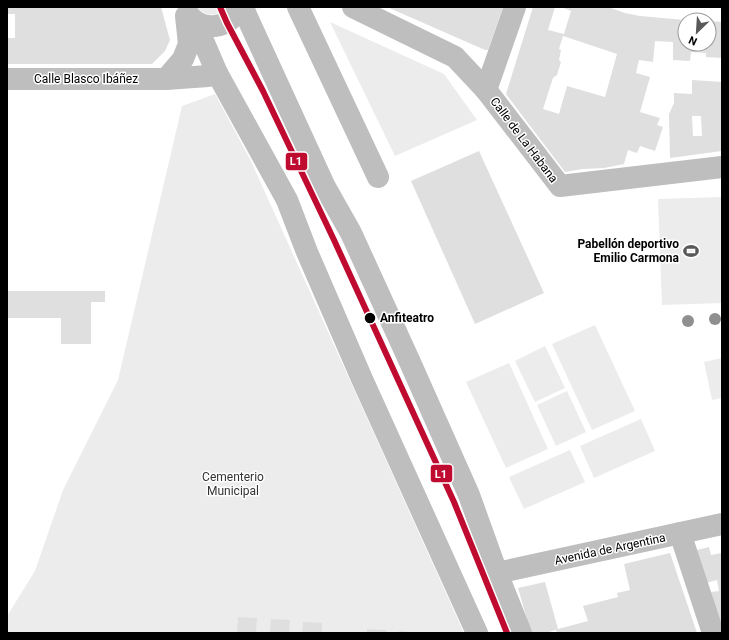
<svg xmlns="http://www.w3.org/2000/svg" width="729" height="640" font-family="Roboto,sans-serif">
  <rect width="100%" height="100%" fill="#fff"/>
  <g fill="#ececec">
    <path d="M197 7H227C218 16 206 18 197 7Z"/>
    <path d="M330 22 444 74 477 120 395 156Z"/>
    <path d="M215 94 250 159 464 633H7V616L35 571 63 490 118 380 182 106Z"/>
    <path d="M722 197V303L662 305 658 199Z"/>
    <path d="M595 325 635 411 592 430 552 344Z"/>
    <path d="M545 346 565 388 535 402 515 361Z"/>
    <path d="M722 358V398L712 400 704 362Z"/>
    <path d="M509 363 548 449 506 468 466 382Z"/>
    <path d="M567 391 586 432 556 446 537 405Z"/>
    <path d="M641 419 655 451 594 478 580 446Z"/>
    <path d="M570 450 585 482 524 509 509 477Z"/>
  </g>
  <g fill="#dfdfdf" fill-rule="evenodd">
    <path d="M7 7H161L170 40 165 51 152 64H7V38H15V14H7Z"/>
    <path d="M387 7 424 8 503 7 488 50H485Z"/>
    <path d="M533 7H555L548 30 564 34 571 11 561 7H608L625 13 640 16 685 20V44H709V27H710L711 21 722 22V58L706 57V53L691 52 690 61 673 60V42L655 41 653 62 639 60 636 73 650 77 640 112 660 118 657 125 663 127 655 151 640 146 637 153 628 150 624 164 604 168 583 169 565 172 506 94ZM563 36 617 54 605 97 567 86 559 114 543 109 553 78 557 75 561 62 559 60 561 50 559 49Z"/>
    <path d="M692 80 722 82V151L670 158 669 114 674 103V93L692 94ZM692 116H701L702 136H693Z"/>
    <path d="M479 151 544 293 475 324 411 181Z"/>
    <path d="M7 291H105V302H91V344H61V318H7Z"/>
    <path d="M709 547 711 555 722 553V621L716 622 711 592 719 591 717 580 706 583 697 550Z"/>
    <path d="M670 553 697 633H557L556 630 545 633H531L518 588 545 582 558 629 588 621 583 606 618 597 617 593 630 590 624 564Z"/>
    <path d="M238 617 257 618 256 633H237Z"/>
    <path d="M271 619 290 620 289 633H270Z"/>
    <path d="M303 622 322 623V633H302Z"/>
    <path d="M367 629 386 630V633H367Z"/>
    <path d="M399 631 410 632V633H399Z"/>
  </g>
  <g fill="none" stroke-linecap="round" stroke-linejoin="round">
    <g stroke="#bebebe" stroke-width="22">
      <path d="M243 7 247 17 325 187 351 233 409 360 469 495 497 573 521 633"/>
      <path d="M298 7 378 177"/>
      <path d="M353 7 455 57 486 90 560 186 722 167"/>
      <path d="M188 14C202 33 231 29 239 7"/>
      <path d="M195 22 217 73 287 200 307 252 362 379 477 633"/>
      <path d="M7 79H166L208 76 217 73"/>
      <path d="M166 79 183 59 189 44 186 16"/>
      <path d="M486 90 515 7"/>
      <path d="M680 533 713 633"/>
      <path d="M497 573 722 524"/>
    </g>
    <defs>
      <path id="rail-1" d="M220 7 227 23 263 91 334 240 454 502 507 633"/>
    </defs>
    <use href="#rail-1" stroke="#fff" stroke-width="9"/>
    <use href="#rail-1" stroke="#c00b31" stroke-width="6"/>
  </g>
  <g fill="#8f8f8f">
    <circle cx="715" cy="319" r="6"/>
    <circle cx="688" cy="321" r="6"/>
  </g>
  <defs>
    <symbol id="stadium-bare" viewBox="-9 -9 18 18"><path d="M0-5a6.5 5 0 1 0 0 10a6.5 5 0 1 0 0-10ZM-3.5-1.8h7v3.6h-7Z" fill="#595959" stroke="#fff" stroke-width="2.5" paint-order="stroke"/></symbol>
  </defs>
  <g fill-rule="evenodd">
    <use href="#stadium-bare" x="680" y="240" width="22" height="22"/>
  </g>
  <circle fill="#000" stroke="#fff" stroke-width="1.5" cx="370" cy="318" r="6"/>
  <g text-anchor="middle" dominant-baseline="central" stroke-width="3" stroke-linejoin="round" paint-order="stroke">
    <g font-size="12" fill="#000" stroke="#fff">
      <text x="86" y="79">Calle Blasco Ibáñez</text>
      <text transform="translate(524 140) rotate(53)">Calle de La Habana</text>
      <text transform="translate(610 549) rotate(-12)">Avenida de Argentina</text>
    </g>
    <g font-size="12" font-weight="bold" fill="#000" stroke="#fff" text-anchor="end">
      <text x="679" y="244">Pabellón deportivo<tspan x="679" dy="14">Emilio Carmona</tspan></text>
    </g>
    <g font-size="12" font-weight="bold" fill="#000" stroke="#fff" text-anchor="start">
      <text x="380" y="318">Anfiteatro</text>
    </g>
    <g font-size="12" fill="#333" stroke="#fff">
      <text x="233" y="477">Cementerio<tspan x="233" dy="14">Municipal</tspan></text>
    </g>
  </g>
  <g stroke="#fff" stroke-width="1.5">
    <rect x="285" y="152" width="23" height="19" rx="4" fill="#c00b31"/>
    <rect x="430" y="464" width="23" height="19" rx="4" fill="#c00b31"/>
  </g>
  <g font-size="11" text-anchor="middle" font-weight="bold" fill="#fff">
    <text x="296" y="165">L1</text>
    <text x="441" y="478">L1</text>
  </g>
  <rect width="729" height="640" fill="none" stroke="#000000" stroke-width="16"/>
  <g transform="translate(697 32) rotate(205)"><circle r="19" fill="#ffffff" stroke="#999999"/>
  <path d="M0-3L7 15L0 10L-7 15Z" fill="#595959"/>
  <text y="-6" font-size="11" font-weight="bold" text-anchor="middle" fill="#000000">N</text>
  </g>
</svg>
